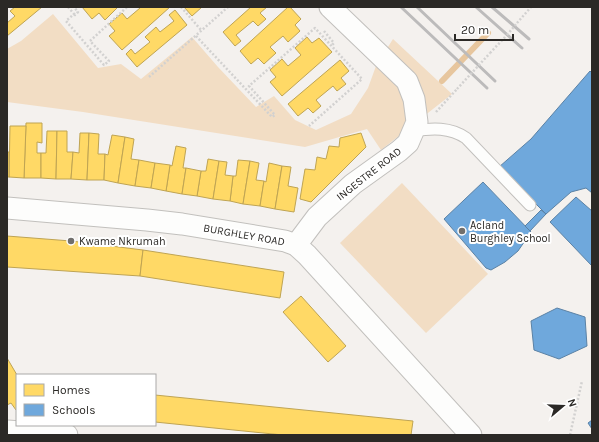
<svg xmlns="http://www.w3.org/2000/svg" width="599" height="442" font-family="Karla,sans-serif">
  <rect width="100%" height="100%" fill="#f4f1ee"/>
  <g fill="#f2ddc4">
    <path d="M53 14 98 68 121 64 141 79 192 37 218 67 256 107 274 96 295 120 316 130 351 114 368 88 376 66 393 39 452 94 381 150 367 129 305 147 83 112 7 102V49L21 41Z"/>
    <path d="M402 183 488 274 426 333 340 243Z"/>
  </g>
  <g fill="#ffd966" stroke="#bfa453">
    <path d="M15 7H42L7 36V23L15 16 10 11Z"/>
    <path d="M82 7H116L117 8 105 20 99 13 92 19Z"/>
    <path d="M139 7H170L122 50 109 36 115 31 109 24 122 13 127 19 140 8Z"/>
    <path d="M184 7H202L192 16Z"/>
    <path d="M251 7H267L260 13 266 19 258 26 253 21 236 35 241 41 235 46 223 32Z"/>
    <path d="M288 7H290L301 19 295 25 300 31 288 42 283 36 270 47 276 53 264 64 258 58 251 64 240 51Z"/>
    <path d="M175 10 187 25 137 67 126 54 131 49 135 54 150 42 145 37 156 27 160 32 174 21 169 15Z"/>
    <path d="M307 37 312 43 319 38 332 52 282 96 270 82 276 77 270 70 282 59 288 66 301 55 295 48Z"/>
    <path d="M340 60 349 71 341 78 346 84 337 91 333 86 316 100 321 106 313 113 308 108 298 116 288 104Z"/>
    <path d="M26 123H42V143L37 142V153H41V178H24Z"/>
    <path d="M10 126H26L24 178 9 177Z"/>
    <path d="M47 131H57L56 179 41 178V153H46Z"/>
    <path d="M57 131H67V152H73L71 179H56Z"/>
    <path d="M80 133H89L87 180 71 179 73 152 79 153Z"/>
    <path d="M89 133 99 134 98 154H105L104 180H87Z"/>
    <path d="M361 133 366 147 311 202 300 199 305 169 315 170 317 157 326 159 329 146 339 147 340 138Z"/>
    <path d="M112 135 125 137 118 183 104 180 105 154 108 155Z"/>
    <path d="M125 137 134 139 131 159 139 160 135 186 118 183Z"/>
    <path d="M176 146 186 148 183 168H186L182 194 166 191 170 165 172 166Z"/>
    <rect x="7" y="152" width="2" height="25"/>
    <path d="M208 159 219 161 213 199 197 196 201 171H206Z"/>
    <path d="M139 160 155 163 151 188 135 186Z"/>
    <path d="M238 160 250 161 243 204 230 201 233 176H236Z"/>
    <path d="M219 161 227 162 225 175 233 176 230 201 213 199Z"/>
    <path d="M250 161 259 163 256 180 264 181 260 206 243 204Z"/>
    <path d="M155 163 170 165 166 191 151 188Z"/>
    <path d="M269 163 282 166 275 209 260 206 264 181 266 182Z"/>
    <path d="M282 166 291 167 288 186 298 188 294 212 275 209Z"/>
    <path d="M186 168 201 171 197 196 182 194Z"/>
    <path d="M7 236 71 241 143 250 140 276 7 267Z"/>
    <path d="M143 250 284 272 280 298 140 276Z"/>
    <path d="M301 296 346 346 328 362 283 312Z"/>
    <path d="M7 358 17 375V410H16L11 403 7 405Z"/>
    <path d="M155 395 413 421 411 435H283L155 422Z"/>
  </g>
  <g fill="#6fa8dc" stroke="#5b82a5">
    <path d="M590 71 592 73V193L586 188 571 192 546 214 499 167 531 139Z"/>
    <path d="M483 182 531 232 518 251 505 262 491 270 486 268 444 219Z"/>
    <path d="M576 197 592 211V266L550 222Z"/>
    <path d="M541 210 546 214 530 231 525 226Z"/>
    <path d="M557 308 585 317 587 346 559 359 534 350 531 321Z"/>
    <path d="M592 420V429L588 423Z"/>
  </g>
  <g fill="none" stroke-linecap="round" stroke-linejoin="round">
    <path stroke="#e7c69e" stroke-width="6" d="M442 81 488 33"/>
    <defs>
      <path id="service" d="M414 131C432 128 450 127 466 138L530 205"/>
      <g id="minor">
        <path d="M7 208 147 220 182 224 285 241 296 245 307 255 471 435"/>
        <path d="M296 245 317 217 353 184 399 151 408 143 417 122 414 99 407 81 330 7"/>
        <path d="M7 431 67 435"/>
      </g>
    </defs>
    <use href="#service" stroke="#c2c0bd" stroke-width="13"/>
    <use href="#minor" stroke="#c2c0bd" stroke-width="23"/>
    <g stroke="#d2d1d0" stroke-width="2.5" stroke-dasharray="2 2" stroke-linecap="butt">
      <path d="M68 7 74 14 66 21 104 65 109 61 90 41 127 7"/>
      <path d="M181 7 202 31"/>
      <path d="M74 14 75 15 78 12 74 7"/>
      <path d="M517 23 531 7"/>
      <path d="M324 31 334 43 331 46"/>
      <path d="M196 36 272 117 275 115 249 86 315 28 362 79 309 126"/>
      <path d="M490 53 507 35"/>
      <path d="M149 77 228 7"/>
      <path d="M436 112 457 89"/>
      <path d="M570 435 582 381"/>
    </g>
    <use href="#service" stroke="#fdfdfc" stroke-width="11"/>
    <use href="#minor" stroke="#fdfdfc" stroke-width="21"/>
    <g stroke="#bcbbbb" stroke-width="3">
      <path d="M401 7 487 88"/>
      <path d="M417 7 495 81"/>
      <path d="M476 7 522 48"/>
      <path d="M492 7 529 39"/>
    </g>
    <g stroke="#d2d1d0" stroke-width="2.5" stroke-dasharray="2 2" stroke-linecap="butt">
      <path d="M507 35 517 23"/>
      <path d="M457 89 490 53"/>
    </g>
  </g>
  <g fill="#716f6c" stroke="#fff" stroke-width="1.5">
    <circle cx="462" cy="231" r="4"/>
    <circle cx="71" cy="241" r="4"/>
  </g>
  <g text-anchor="middle" dominant-baseline="central" stroke-width="4" stroke-linejoin="round" paint-order="stroke">
    <g font-size="11" fill="#2b2926" stroke="#fff">
      <text transform="translate(369 174) rotate(-38)">INGESTRE ROAD</text>
      <text transform="translate(244 235) rotate(10)">BURGHLEY ROAD</text>
    </g>
    <g font-size="11" fill="#2b2926" stroke="#fff" text-anchor="start">
      <text x="470" y="225">Acland<tspan x="470" dy="13">Burghley School</tspan></text>
      <text x="79" y="241">Kwame Nkrumah</text>
    </g>
  </g>
  <rect width="599" height="442" fill="none" stroke="#2b2926" stroke-width="16"/>
  <rect x="16" y="374" width="140" height="52" fill="#ffffff" stroke="#aaa9a8"/>
  <rect x="24" y="384" width="20" height="12" fill="#ffd966" stroke="#aaa9a8"/>
  <text x="52" y="394" font-size="12" fill="#2b2926">Homes</text>
  <rect x="24" y="404" width="20" height="12" fill="#6fa8dc" stroke="#aaa9a8"/>
  <text x="52" y="414" font-size="12" fill="#2b2926">Schools</text>
  <g transform="translate(563 406) rotate(71)" stroke="#ffffff" stroke-width="3" paint-order="stroke">
  <path d="M0-3L7 15L0 10L-7 15Z" fill="#2b2926"/>
  <text y="-6" font-size="11" font-weight="bold" text-anchor="middle" fill="#2b2926">N</text>
  </g>
  <path d="M455 34v6h58v-6" fill="none" stroke="#2b2926" stroke-width="2"/>
  <text x="461" y="34" font-size="12" fill="#2b2926" stroke="#ffffff" stroke-width="3" paint-order="stroke">20 m</text>
</svg>
